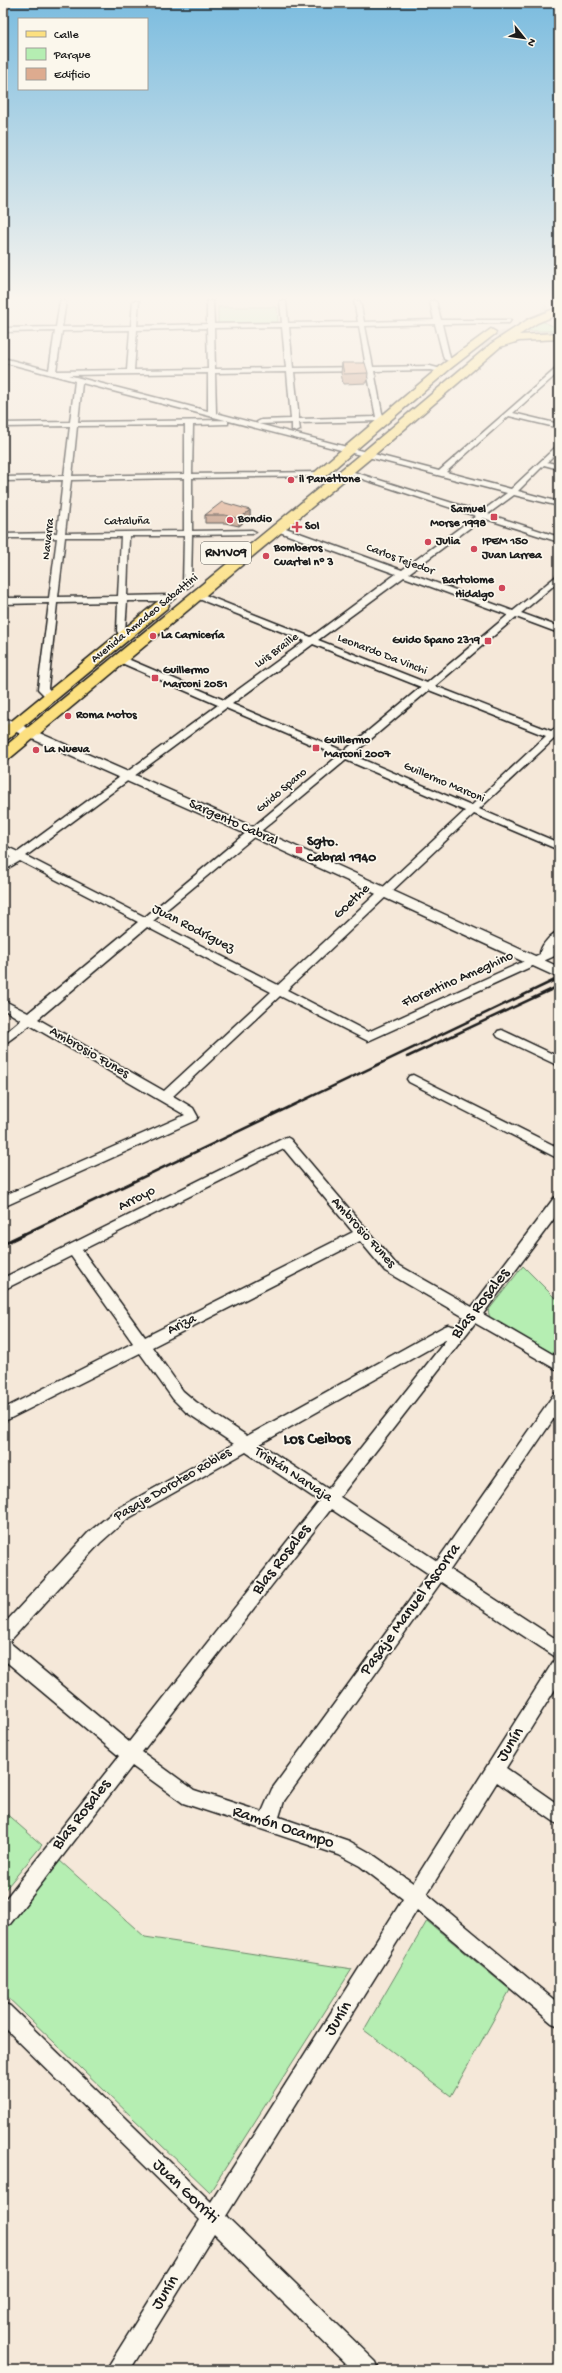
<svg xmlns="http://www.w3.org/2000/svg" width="562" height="2373" font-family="'Gochi Hand',sans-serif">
  <rect width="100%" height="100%" fill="#f5e8d9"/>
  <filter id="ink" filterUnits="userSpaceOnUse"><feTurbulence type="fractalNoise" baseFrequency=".025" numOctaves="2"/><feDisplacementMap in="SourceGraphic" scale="8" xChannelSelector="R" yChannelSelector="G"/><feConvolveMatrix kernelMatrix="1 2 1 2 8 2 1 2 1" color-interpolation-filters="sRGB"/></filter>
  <g filter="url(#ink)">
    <g fill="#b5eeb2" stroke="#688567">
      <path d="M218 307H277L278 322 218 323Z"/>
      <path d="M542 321 559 329V331H524Z"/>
      <path d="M523 1266 559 1302V1357L490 1318 488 1311Z"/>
      <path d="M3 1811 42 1845 3 1892Z"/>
      <path d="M59 1860 145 1937 352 1969 210 2192 3 1993V1932Z"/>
      <path d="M427 1921 510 1990 451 2096 364 2030Z"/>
    </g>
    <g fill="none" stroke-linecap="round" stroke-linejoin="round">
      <g stroke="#d4c9bd" stroke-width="12" stroke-dasharray="12 6" stroke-linecap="butt">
        <path d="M549 320 547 311 555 305"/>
        <path d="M481 346 503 337 522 334"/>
      </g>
      <defs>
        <g id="minor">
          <path d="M60 301H66L62 327 131 326 133 301H139L137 326 207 324V301H213L214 324 282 323 280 301H286L288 323 358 322 354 301H360L364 322 434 320 430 301H436L441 320H511L509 323 442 324 450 358 456 361 453 363 444 359 435 324 365 326 373 367 430 366 445 370 442 372 430 370 374 371 383 418 389 421 385 423 379 421 299 423 300 430 296 432 292 430V423L258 424 257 422 261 420 291 419 287 372 215 373 216 413 439 471 559 366V372L513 413 559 424V428L509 416 446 472 511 489 559 444V450L547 462 559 465V469L544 465 518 491 559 502V506L514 495 488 514 559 537V542L483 518 409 573 513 611 559 574V581L521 613 559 627V633L516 617 435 686 551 731 559 726V741L554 739 479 809 559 843V850L474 814 287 990 368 1032 540 954C540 946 551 934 559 931V942L553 948 559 946V954L368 1041 280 996 173 1096 193 1108 198 1117 196 1120 3 1207V1196L185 1115 30 1025 3 1045V1035L21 1020 3 1009V1000L28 1013 138 922 20 861 3 871V863L11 857 3 852V845L18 852 218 705 117 661V657H123L224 700 305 641 194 597V593H200L311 637 396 574 274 530V526H280L402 570 476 516 344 473V469L481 512 507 493 82 383 78 422 228 420V424H225L193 425 192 474 321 472 325 474 321 476 192 478V531L252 530 256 532 252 534 192 535 191 585 187 588 183 585 184 536H129L127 596 171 595 175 598 171 601H127L125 631 128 636 124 639 121 638 117 631 118 602 57 603 48 688 56 697 48 699 38 689 49 603 3 604V598H49L57 538H3V534L57 533 63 480 3 481V477L64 476 70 426 3 427V423L70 422 75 381 3 362V358L49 370 55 331 3 332V328L56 327ZM359 326 366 367 293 368 289 327ZM282 327 286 368 215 369 214 328ZM207 328 208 369 134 370 137 330ZM130 330 127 370 56 371 62 331ZM367 371 376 417 299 419 294 372ZM208 373V411L68 375ZM185 425V474L72 476 77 426ZM184 478V531L65 533 71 480ZM65 537H121L118 596 58 597ZM404 577 508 615 427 683 318 640ZM313 644 421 687 344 751 232 704ZM429 690 546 736 471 806 352 755ZM226 708 338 756 145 917 26 856ZM346 760 465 811 278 985 153 921ZM147 927 271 992 164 1091 38 1019Z"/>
          <path d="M502 1030 559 1057V1066L498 1037 496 1034 498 1031Z"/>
          <path d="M413 1075 559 1148V1159L409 1082 407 1079 409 1076Z"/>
          <path d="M286 1137 290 1139 395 1263 472 1307 554 1198 559 1197V1212L483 1314 559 1358V1371L475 1323 340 1497 437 1561 554 1394 559 1393V1411L450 1570 559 1641V1659L441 1582 284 1801 279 1817 349 1841 372 1854 413 1883 553 1662 559 1660V1683L506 1768 559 1805V1825L497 1782 427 1894 559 2004V2026L552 2023 417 1910 226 2216 376 2362 379 2370H352L214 2234 130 2370H106L200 2220 3 2026V2003L10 2006 211 2202 403 1899 360 1866 339 1855 183 1803 132 1766 10 1924 3 1926V1902L119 1756 3 1659V1625L88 1533 117 1509 234 1444 186 1412 173 1399 140 1353 3 1422V1409L133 1343 71 1256 3 1290V1278ZM284 1149 353 1232 145 1337 82 1250ZM360 1241 385 1271 464 1317 456 1327 448 1325 443 1327 247 1436 196 1402 183 1391 152 1347ZM447 1339 328 1489 260 1444ZM246 1452 319 1501 129 1742 9 1642 100 1543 127 1519ZM331 1509 429 1574 272 1789 262 1812 194 1790 142 1752Z"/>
        </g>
        <path id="tertiary" d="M3 717 258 829 559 967V978L248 835 3 726Z"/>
        <g id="primary">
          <path d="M559 307V314L537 323 519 335 559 333V339L519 341 500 347 372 457 9 759 3 761V748L364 451 492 343 529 319Z"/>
          <path d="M491 329 496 332 495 334 451 368 322 479H314L312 476 314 473 443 364Z"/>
          <path d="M162 601 167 602 169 605 167 608 8 739 3 741V728L157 602Z"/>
        </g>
      </defs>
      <use href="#minor" stroke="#1c1c1c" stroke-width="3"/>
      <use href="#tertiary" stroke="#1c1c1c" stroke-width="3"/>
      <use href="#primary" stroke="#1c1c1c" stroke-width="3"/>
      <use href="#minor" fill="#fbf7ec" fill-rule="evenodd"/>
      <use href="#tertiary" fill="#fbf7ec" fill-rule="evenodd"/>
      <use href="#primary" fill="#fce080" fill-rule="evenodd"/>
      <g stroke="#1c1c1c" stroke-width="2.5">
        <path d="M407 1057 559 986"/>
        <path d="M22 1235 559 978"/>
      </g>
      <path stroke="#1c1c1c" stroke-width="3.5" d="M3 1244 24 1234"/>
    </g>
    <g fill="#be937b" stroke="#1c1c1c">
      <path d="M342 363 368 373 367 383 343 384 341 373Z"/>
      <path d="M250 510V517L239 526 225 523H205V515Z"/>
    </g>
    <path fill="#9b7864" stroke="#1c1c1c" d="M250 510V517L239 526V519Z"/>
    <g fill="#ddab8f" stroke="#1c1c1c">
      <path d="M342 363H365L368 373 344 374Z"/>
      <path d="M222 502 250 510 239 519 225 515H205Z"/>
    </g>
  </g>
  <linearGradient id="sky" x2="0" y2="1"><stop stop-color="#7bbcdf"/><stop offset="0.47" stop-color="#faf5ee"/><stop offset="1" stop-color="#faf5ee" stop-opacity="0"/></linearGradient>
  <rect width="562" height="634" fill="url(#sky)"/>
  <g fill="#d1495b" stroke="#fbf7ec" stroke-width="1.5">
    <circle cx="291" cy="480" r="4"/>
    <rect x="490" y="513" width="8" height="8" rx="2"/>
    <circle cx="230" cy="520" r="4"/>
    <path d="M295 521h4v4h4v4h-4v4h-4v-4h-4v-4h4z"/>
    <circle cx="428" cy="542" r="4"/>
    <circle cx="474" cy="549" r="4"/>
    <circle cx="266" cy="556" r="4"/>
    <circle cx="502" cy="588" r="4"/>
    <circle cx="153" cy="636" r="4"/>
    <rect x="484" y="637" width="8" height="8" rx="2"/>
    <rect x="151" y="674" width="8" height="8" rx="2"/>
    <circle cx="68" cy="716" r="4"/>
    <rect x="312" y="744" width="8" height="8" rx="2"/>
    <circle cx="36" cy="750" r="4"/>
    <rect x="295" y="846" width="8" height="8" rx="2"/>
  </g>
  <g text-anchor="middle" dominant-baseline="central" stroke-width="3.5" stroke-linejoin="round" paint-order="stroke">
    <g font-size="12" font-weight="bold" fill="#1c1c1c" stroke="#fbf7ec" text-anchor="start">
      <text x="299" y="480">il Panettone</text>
      <text x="486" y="510" text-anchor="end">Samuel<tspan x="486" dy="14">Morse 1998</tspan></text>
      <text x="238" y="520">Bondio</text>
      <text x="305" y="527">Sol</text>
      <text x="436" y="542">Julia</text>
      <text x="482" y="542">IPEM 150<tspan x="482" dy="14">Juan Larrea</tspan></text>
      <text x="274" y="549">Bomberos<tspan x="274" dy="14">Cuartel nº 3</tspan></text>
      <text x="494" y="581" text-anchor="end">Bartolome<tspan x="494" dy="14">Hidalgo</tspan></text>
      <text x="161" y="636">La Carnicería</text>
      <text x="480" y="641" text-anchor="end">Guido Spano 2319</text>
      <text x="163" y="671">Guillermo<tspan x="163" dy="14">Marconi 2051</tspan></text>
      <text x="76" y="716">Roma Motos</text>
      <text x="324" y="741">Guillermo<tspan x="324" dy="14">Marconi 2007</tspan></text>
      <text x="44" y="750">La Nueva</text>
    </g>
    <g font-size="12" fill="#1c1c1c" stroke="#fbf7ec">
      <text transform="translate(127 522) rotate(-1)">Cataluña</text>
      <text transform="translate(49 539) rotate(-84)">Navarra</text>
      <text transform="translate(400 560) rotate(20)">Carlos Tejedor</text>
      <text transform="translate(145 619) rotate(-39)">Avenida Amadeo Sabattini</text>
      <text transform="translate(277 651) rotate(-36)">Luis Braille</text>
      <text transform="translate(382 655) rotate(21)">Leonardo Da Vinchi</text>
      <text transform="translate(444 783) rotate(23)">Guillermo Marconi</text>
      <text transform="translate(282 791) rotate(-40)">Guido Spano</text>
    </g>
    <rect fill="#fbf7ec" stroke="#5f5e5a" stroke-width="1" x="201" y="542" width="50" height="22" rx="3"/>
    <g font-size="13" font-weight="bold" fill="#1c1c1c">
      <text x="226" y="553">RN1V09</text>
    </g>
    <g font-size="14" fill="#1c1c1c" stroke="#fbf7ec">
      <text transform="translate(233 823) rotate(24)">Sargento Cabral</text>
      <text transform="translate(352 902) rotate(-43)">Goethe</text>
      <text transform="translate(193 929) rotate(27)">Juan Rodríguez</text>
      <text transform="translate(458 980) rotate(-24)">Florentino Ameghino</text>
      <text transform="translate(89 1053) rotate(30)">Ambrosio Funes</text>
      <text transform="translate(137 1199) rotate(-27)">Arroyo</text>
      <text transform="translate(363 1233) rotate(48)">Ambrosio Funes</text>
      <text transform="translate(182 1325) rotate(-27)">Ariza</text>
      <text transform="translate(293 1475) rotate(33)">Tristán Narvaja</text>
      <text transform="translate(173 1485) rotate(-30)">Pasaje Doroteo Robles</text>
    </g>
    <g font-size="14" font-weight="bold" fill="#1c1c1c" stroke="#fbf7ec" text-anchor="start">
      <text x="307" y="842">Sgto.<tspan x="307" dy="16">Cabral 1940</tspan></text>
    </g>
    <g font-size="16" font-weight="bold" fill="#1c1c1c" stroke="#fbf7ec">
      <text x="317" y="1440">Los Ceibos</text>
    </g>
    <g font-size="17" fill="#1c1c1c" stroke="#fbf7ec">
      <text transform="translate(481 1304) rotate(-52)">Blas Rosales</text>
      <text transform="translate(282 1560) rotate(-52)">Blas Rosales</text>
      <text transform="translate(411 1610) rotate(-54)">Pasaje Manuel Ascorra</text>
      <text transform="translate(511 1745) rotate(-58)">Junín</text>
      <text transform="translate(82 1815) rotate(-52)">Blas Rosales</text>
      <text transform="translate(283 1828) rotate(18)">Ramón Ocampo</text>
      <text transform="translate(339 2019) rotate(-58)">Junín</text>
      <text transform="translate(185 2192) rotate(44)">Juan Gorriti</text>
      <text transform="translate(166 2293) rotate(-58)">Junín</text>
    </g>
  </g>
  <rect width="562" height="2373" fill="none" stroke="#fbf7ec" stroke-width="16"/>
  <rect x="8" y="8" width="546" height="2357" fill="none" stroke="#1c1c1c" stroke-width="1.5" filter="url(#ink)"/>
  <rect x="18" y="18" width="130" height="72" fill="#fbf7ec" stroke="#a29f99"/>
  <rect x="26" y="31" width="20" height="6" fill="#fce080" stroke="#a29f99"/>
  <text x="54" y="38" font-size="12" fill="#1c1c1c">Calle</text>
  <rect x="26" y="48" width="20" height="12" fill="#b5eeb2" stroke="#a29f99"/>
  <text x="54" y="58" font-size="12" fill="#1c1c1c">Parque</text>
  <rect x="26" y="68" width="20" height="12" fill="#ddab8f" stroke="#a29f99"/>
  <text x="54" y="78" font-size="12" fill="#1c1c1c">Edificio</text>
  <g transform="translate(524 38) rotate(120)" stroke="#fbf7ec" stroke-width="3" paint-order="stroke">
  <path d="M0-3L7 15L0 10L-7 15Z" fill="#1c1c1c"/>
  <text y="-6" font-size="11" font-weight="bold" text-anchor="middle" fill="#1c1c1c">N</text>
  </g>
</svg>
